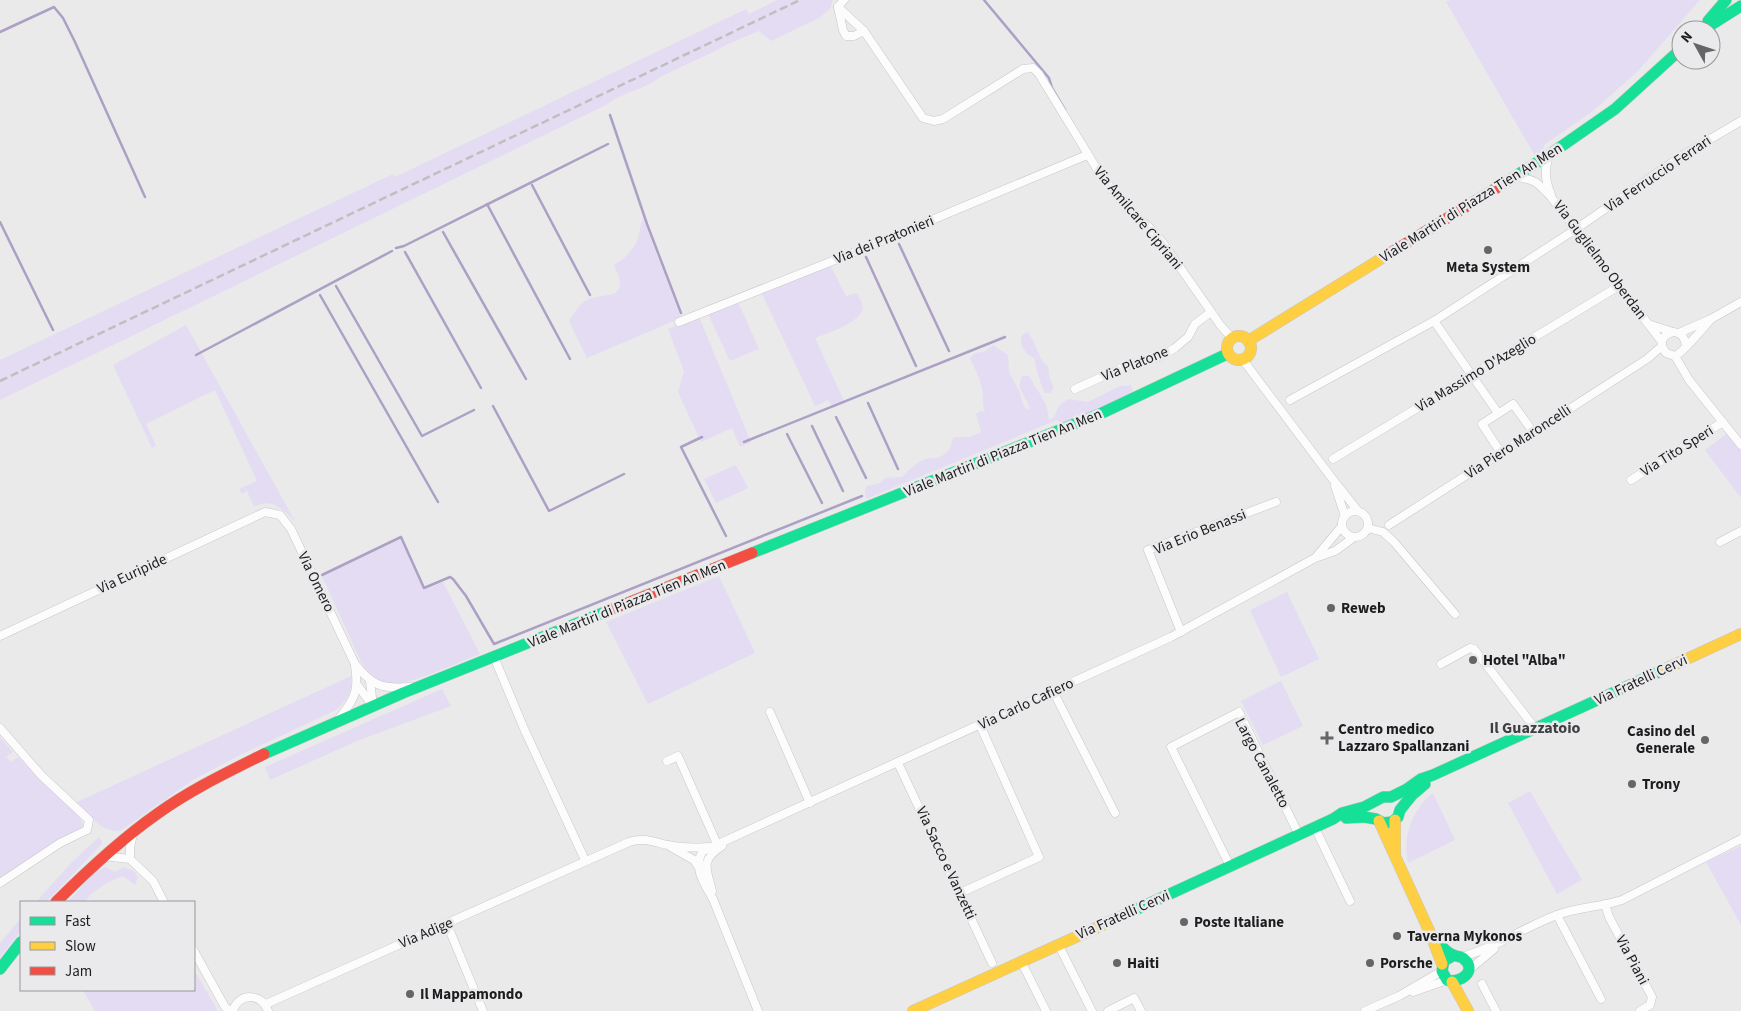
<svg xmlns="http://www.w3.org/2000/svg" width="1741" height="1011" font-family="'Source Sans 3',sans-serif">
  <rect width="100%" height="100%" fill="#eaeaeb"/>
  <g fill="#e3dcf3">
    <path d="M777 0H833L830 9 819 18 771 41 759 31 728 44 713 52 660 77C644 90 622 92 606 105L0 400V360L393 174 395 177 746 9 749 14Z"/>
    <path d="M1450 0H1700L1637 72 1593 111 1544 145 1543 150 1535 156 1446 2Z"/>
    <path d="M643 218 681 318 587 358 569 321C573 315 578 306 584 302 602 290 633 305 614 265 624 259 634 251 638 238 640 232 640 225 643 218Z"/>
    <path d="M830 265 846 296 857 293C859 298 863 303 863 308 860 323 828 333 815 338L845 403 833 408 828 400 815 406 761 292 790 282Z"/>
    <path d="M738 302 759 349 730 361 708 314Z"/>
    <path d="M699 317 751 442 740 447 732 428 701 442 678 392 684 371 668 329Z"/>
    <path d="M186 325 295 521C282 509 271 497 254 507L247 491 242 494 239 489 257 481 215 390 146 424 156 446 152 448 113 365Z"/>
    <path d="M1027 332C1038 343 1036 357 1048 366L1049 377 1054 388 1050 393H1045C1041 386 1035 367 1035 359 1026 353 1018 347 1022 335Z"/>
    <path d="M993 345 1008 355 1009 372 1019 391 1024 406 1028 410 1030 408 1019 386 1022 376H1029L1046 404 1049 420 1054 417 1059 406 1068 399 1088 402 1120 386 1131 385 1133 392 1063 425 1057 420 866 499 865 491 867 486 880 483 885 478 902 477C908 471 917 462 925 459 933 457 940 460 948 451 952 447 951 442 954 437H969L981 432 976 414 981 411 985 412C983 406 983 403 983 397 983 384 975 369 970 358L975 353 984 352Z"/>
    <path d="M1728 433 1741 451V498L1705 450Z"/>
    <path d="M736 465 748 488 716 503 704 479Z"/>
    <path d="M401 539 424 590 443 582 480 654C459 662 413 684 392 684 379 683 371 675 363 666L322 576Z"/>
    <path d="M719 576 755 653 648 704 606 622Z"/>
    <path d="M1287 592 1319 659 1281 677 1250 610Z"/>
    <path d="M351 676C353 691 348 700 336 710L240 755 193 780 120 831C100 832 89 814 77 802Z"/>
    <path d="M1281 681 1303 726 1263 745 1241 701Z"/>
    <path d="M442 689 451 706 357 741 270 780 265 767Z"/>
    <path d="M0 737 13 752 6 757 11 762 18 757 43 783 80 817 83 826 80 829 58 841 0 878Z"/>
    <path d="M1530 791 1582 880 1557 894 1508 803Z"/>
    <path d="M1433 793 1455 840 1408 863C1402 837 1412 810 1433 793Z"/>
    <path d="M99 837 102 841 101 845 46 902H36L73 861Z"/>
    <path d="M1741 846V925L1706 862Z"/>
    <path d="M105 867 115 872 123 867 134 871 138 878 135 885 123 876C107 882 95 889 84 902H68L94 873Z"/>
    <path d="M21 918V931L0 957V943Z"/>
    <path d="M194 970 216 1007 217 1011H95L83 990H194Z"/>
  </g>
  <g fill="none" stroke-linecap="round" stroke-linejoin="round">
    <g stroke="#aca0c5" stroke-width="2.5">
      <path d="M984 0 1049 78 1052 88 1065 110"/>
      <path d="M0 32 54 7 63 18 75 42 145 197"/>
      <path d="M610 115 647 224 681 313"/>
      <path d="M532 185 590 295"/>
      <path d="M487 204 570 359"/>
      <path d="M0 222 53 330"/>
      <path d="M443 232 526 379"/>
      <path d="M899 244 949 351"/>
      <path d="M396 248 404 246 608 144"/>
      <path d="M405 252 481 388"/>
      <path d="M866 257 916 366"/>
      <path d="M336 286 422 436 474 410"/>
      <path d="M320 295 438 502"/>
      <path d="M196 355 392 251"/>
      <path d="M868 403 898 469"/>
      <path d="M493 406 549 511 624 474"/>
      <path d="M836 417 866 478"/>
      <path d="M812 426 843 491"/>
      <path d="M787 434 822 503"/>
      <path d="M702 437 681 447 726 536"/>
      <path d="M744 442 1005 337"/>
      <path d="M322 575 401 537 424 588 450 577 453 579 466 596 494 644 862 496"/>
    </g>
    <defs>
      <g id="street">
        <path d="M844 0 838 7 864 31 923 118 934 121 943 119 1023 69 1033 68 1039 74 1100 174 1129 211 1150 228 1163 243 1221 326 1232 338"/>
        <path d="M838 7 843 30 846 36H854L864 31"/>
        <path d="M1549 155C1544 172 1545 179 1551 195"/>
        <path d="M1516 177C1535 179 1538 183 1551 197L1662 342"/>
        <path d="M1434 321 1498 413"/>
        <path d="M679 322 865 248 1087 155"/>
        <path d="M1648 324 1673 332"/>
        <path d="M1679 333 1711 319 1741 302"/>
        <path d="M1686 346C1683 323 1659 333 1662 346 1663 349 1665 351 1666 353L1675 356C1684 352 1703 328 1711 319"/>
        <path d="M1675 356 1689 380 1741 445"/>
        <path d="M1243 360 1331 477 1358 511"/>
        <path d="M1075 389 1126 366 1160 357 1175 348 1188 337 1195 324 1211 312"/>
        <path d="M1290 400 1434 321 1576 229 1683 155 1741 121"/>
        <path d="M1501 453 1482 424 1513 404 1533 432"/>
        <path d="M1333 459 1619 286"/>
        <path d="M1631 480 1723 422"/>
        <path d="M1335 486 1345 516"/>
        <circle cx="1355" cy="524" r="13"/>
        <path d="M1389 525 1647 359 1662 346"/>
        <path d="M1368 528 1383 532 1394 542 1455 614"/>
        <path d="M1720 542 1741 531"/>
        <path d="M1316 557 1342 526"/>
        <path d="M1181 632 1148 550 1276 502"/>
        <path d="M0 636 265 512 280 515 291 529 355 664C372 686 382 689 410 687"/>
        <path d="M494 657 525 731 585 860"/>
        <path d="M1441 664 1470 648 1474 649 1535 728"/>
        <path d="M370 681 373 706"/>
        <path d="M358 686 373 706"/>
        <path d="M1053 691 1115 813"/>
        <path d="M770 712 810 803"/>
        <path d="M340 717C355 699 359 690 355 666"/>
        <path d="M0 728 41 775 89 820 87 830 60 843 0 883"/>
        <path d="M667 761 678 756 717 844"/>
        <path d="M898 763 992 963"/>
        <path d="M1315 828 1350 901"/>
        <path d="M671 847 694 860 698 866"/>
        <path d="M103 856 130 859 153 881 164 902"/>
        <path d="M130 859V847L133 834"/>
        <path d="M1230 866 1171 747 1239 712 1299 835"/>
        <path d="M712 891C707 869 699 861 722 846"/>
        <path d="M960 893 1039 857 980 725"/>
        <path d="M1605 904 1609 917 1652 997 1650 1005 1640 1011"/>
        <path d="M1557 915 1601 999"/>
        <path d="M447 924 483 1011"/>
        <path d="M1058 944 1092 1011"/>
        <path d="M194 951 225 1007 231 1011"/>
        <path d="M1461 957C1496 948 1524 927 1557 915 1578 907 1601 907 1622 900L1741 839"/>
        <path d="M1021 961 1046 1011"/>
        <path d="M1469 970 1494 949"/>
        <path d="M1482 984 1496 1011"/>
        <path d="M1413 992 1447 980"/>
        <path d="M266 1004 629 842C643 837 654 842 668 845 681 848 695 848 708 847"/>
        <path d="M233 1011C238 992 263 993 268 1011"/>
        <path d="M758 1011 713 899C705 885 692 867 703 851L1171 637 1315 558 1335 551 1353 538"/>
        <path d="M1108 1011 1134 998 1141 1011"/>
        <path d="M1365 1011 1399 996 1442 971"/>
      </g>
      <g id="fast">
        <path d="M1708 21 1726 0"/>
        <path d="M1703 30 1741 6"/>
        <path d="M1506 182 1549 155 1615 109 1681 49"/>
        <path d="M752 553 1102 413 1227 354"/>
        <path d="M264 754 403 693 605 612"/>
        <path d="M1346 818 1364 817 1376 819 1383 823 1392 822 1398 817 1400 810 1412 795 1425 784"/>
        <path d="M1111 921 1333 819 1342 813 1364 807 1383 797H1391L1407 789 1421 779 1433 775 1663 670"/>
        <path d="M1433 936C1439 943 1445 952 1453 955 1457 957 1461 956 1464 959 1478 971 1460 984 1447 980L1442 971 1444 961 1454 955"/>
        <path d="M0 969 21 942"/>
      </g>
      <g id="slow">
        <circle cx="1239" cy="348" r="12"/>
        <path d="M1248 341 1392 252"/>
        <path d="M1663 670 1741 634"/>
        <path d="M1395 820V853"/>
        <path d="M1379 821 1431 935 1442 964"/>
        <path d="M1452 982 1468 1011"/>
        <path d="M913 1011 1111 921"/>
      </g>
      <g id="jam">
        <path d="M1392 252 1506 182"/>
        <path d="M605 612 752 553"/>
        <path d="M56 902C88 870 120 840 157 814 190 790 228 772 264 754"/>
      </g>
    </defs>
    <use href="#street" stroke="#c7c7c8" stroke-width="9"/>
    <use href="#fast" stroke="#c7c7c8" stroke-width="12"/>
    <use href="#slow" stroke="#c7c7c8" stroke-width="12"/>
    <use href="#jam" stroke="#c7c7c8" stroke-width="12"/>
    <use href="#street" stroke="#fcfcfc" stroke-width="8"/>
    <use href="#fast" stroke="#16e098" stroke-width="11"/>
    <use href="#slow" stroke="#ffcf43" stroke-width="11"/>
    <use href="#jam" stroke="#f24e42" stroke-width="11"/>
    <path stroke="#bfbfbf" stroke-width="2.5" stroke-dasharray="8 4" stroke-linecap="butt" d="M0 381 800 0"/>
  </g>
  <g fill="#656566" stroke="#eae9ec" stroke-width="2">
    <circle cx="1488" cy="250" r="5"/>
    <circle cx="1331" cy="608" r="5"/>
    <circle cx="1473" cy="660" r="5"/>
    <path d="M1324.5 730.5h5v5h5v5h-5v5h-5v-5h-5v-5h5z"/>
    <circle cx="1705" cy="740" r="5"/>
    <circle cx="1632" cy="784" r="5"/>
    <circle cx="1184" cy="922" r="5"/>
    <circle cx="1397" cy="936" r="5"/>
    <circle cx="1117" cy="963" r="5"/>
    <circle cx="1370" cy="963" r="5"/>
    <circle cx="410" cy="994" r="5"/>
  </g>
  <g text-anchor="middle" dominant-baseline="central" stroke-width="5" stroke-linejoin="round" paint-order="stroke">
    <g font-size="15" fill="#1d1d1e" stroke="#eae9ec">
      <text transform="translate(1658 174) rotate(-34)">Via Ferruccio Ferrari</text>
      <text transform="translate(1471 203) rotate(-32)">Viale Martiri di Piazza Tien An Men</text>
      <text transform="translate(1138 218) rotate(50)">Via Amilcare Cipriani</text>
      <text transform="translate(884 240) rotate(-22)">Via dei Pratonieri</text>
      <text transform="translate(1600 260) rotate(53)">Via Guglielmo Oberdan</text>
      <text transform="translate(1135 364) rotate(-22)">Via Platone</text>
      <text transform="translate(1476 373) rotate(-31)">Via Massimo D'Azeglio</text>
      <text transform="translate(1518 442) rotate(-33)">Via Piero Maroncelli</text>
      <text transform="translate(1677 451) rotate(-32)">Via Tito Speri</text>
      <text transform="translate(1003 453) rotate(-22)">Viale Martiri di Piazza Tien An Men</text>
      <text transform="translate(1200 532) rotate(-22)">Via Erio Benassi</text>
      <text transform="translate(132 574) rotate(-25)">Via Euripide</text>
      <text transform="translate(316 582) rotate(64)">Via Omero</text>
      <text transform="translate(627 604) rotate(-22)">Viale Martiri di Piazza Tien An Men</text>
      <text transform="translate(1641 680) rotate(-25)">Via Fratelli Cervi</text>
      <text transform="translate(1026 704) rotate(-25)">Via Carlo Cafiero</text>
      <text transform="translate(1262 763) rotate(62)">Largo Canaletto</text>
      <text transform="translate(946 863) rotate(65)">Via Sacco e Vanzetti</text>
      <text transform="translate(1123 915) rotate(-24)">Via Fratelli Cervi</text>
      <text transform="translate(426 933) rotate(-23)">Via Adige</text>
      <text transform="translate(1632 960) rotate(62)">Via Piani</text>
    </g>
    <g font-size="15" font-weight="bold" fill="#1d1d1e" stroke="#eae9ec" text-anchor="start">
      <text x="1488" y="267" text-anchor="middle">Meta System</text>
      <text x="1341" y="608">Reweb</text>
      <text x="1483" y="660">Hotel "Alba"</text>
      <text x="1338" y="729">Centro medico<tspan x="1338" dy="17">Lazzaro Spallanzani</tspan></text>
      <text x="1695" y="731" text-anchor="end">Casino del<tspan x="1695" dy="17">Generale</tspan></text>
      <text x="1642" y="784">Trony</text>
      <text x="1194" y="922">Poste Italiane</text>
      <text x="1407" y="936">Taverna Mykonos</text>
      <text x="1127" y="963">Haiti</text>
      <text x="1380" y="963">Porsche</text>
      <text x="420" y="994">Il Mappamondo</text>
    </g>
    <g font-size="16" font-weight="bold" fill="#3f3f41" stroke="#eae9ec">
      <text x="1535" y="728">Il Guazzatoio</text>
    </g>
  </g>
  <rect x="20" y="901" width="175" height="90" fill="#eae9ec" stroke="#98979a"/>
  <rect x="30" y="917" width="25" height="8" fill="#16e098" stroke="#98979a"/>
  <text x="65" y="926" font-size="15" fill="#1d1d1e">Fast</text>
  <rect x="30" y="942" width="25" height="8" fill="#ffcf43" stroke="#98979a"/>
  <text x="65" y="951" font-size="15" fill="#1d1d1e">Slow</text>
  <rect x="30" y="967" width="25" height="8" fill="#f24e42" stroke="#98979a"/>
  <text x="65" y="976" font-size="15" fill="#1d1d1e">Jam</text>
  <g transform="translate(1696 45) rotate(310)"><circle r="24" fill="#eae9ec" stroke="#98979a"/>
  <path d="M0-4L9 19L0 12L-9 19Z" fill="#656566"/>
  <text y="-8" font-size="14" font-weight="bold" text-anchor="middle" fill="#1d1d1e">N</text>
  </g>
</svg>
